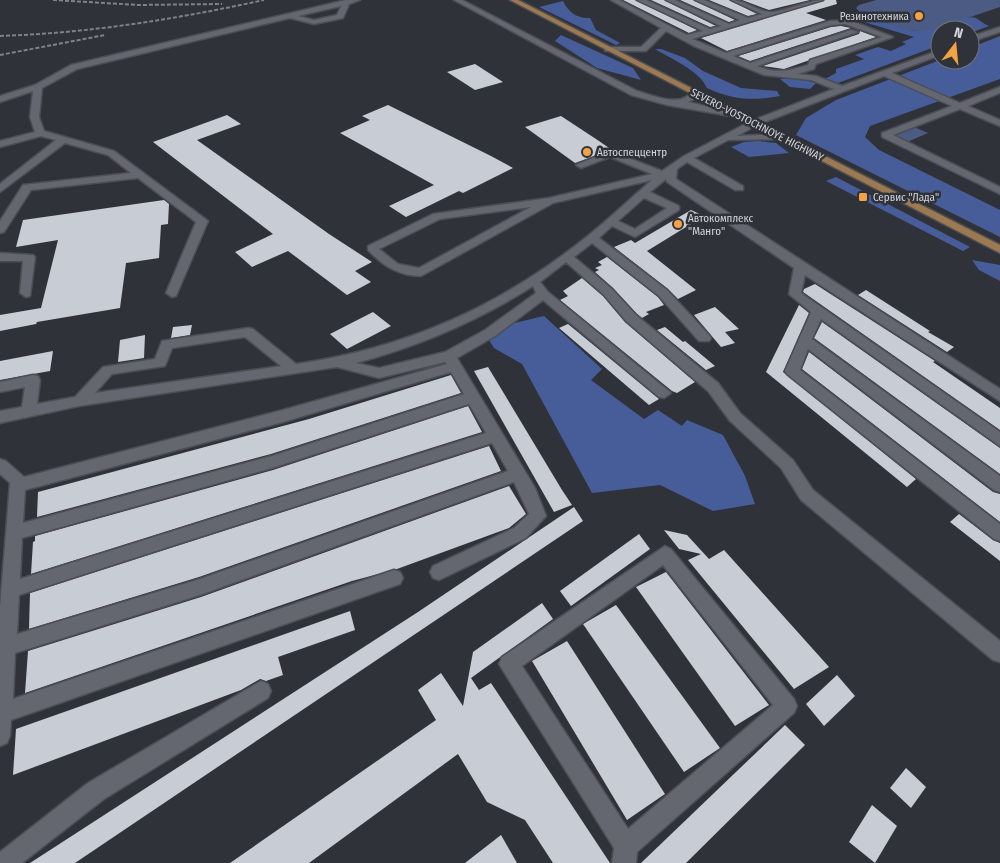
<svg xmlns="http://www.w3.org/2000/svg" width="1000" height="863" font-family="'Fira Sans Condensed',sans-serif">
  <rect width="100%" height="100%" fill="#2f3239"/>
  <g fill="#4b5b83">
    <path d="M876 0H1000V7L929 31C905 32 873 27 856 8L859 5Z"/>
    <path d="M914 127 928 133 905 143 894 137V135Z"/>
  </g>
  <g fill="#475d99">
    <path d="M563 1C568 12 578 19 590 18L596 30 620 43 616 45 539 7Z"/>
    <path d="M847 13C872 16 893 30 919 31 934 32 965 13 976 18 979 20 984 24 989 26L970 33V30H940V45L838 83 825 79 836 73V69L864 59 855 55 878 47 891 51 906 44 902 42 914 37 854 19Z"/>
    <path d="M561 35 633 68 641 80 597 68 555 41Z"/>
    <path d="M1000 36V79L870 126 865 137 879 150 1000 210V237L796 135 806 118 836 100 940 60H970V48Z"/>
    <path d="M655 49H661L685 58 703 71 741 88 777 91 780 96C752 101 733 100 707 88 699 70 671 59 655 49Z"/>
    <path d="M793 77 816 83 810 89 790 87 780 79Z"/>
    <path d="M758 141 776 143 789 153 749 157 731 147 744 142Z"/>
    <path d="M836 177 970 247 963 251 826 181Z"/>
    <path d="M972 260 1000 265V281L979 270Z"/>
    <path d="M544 316 602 369 591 380 644 419 658 410 682 426 687 420 723 435 745 476 755 504 713 511 660 485 592 493 522 364 494 348 489 340 510 324Z"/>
  </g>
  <g fill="#c8ccd5">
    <path d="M623 0H635L697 30 689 33Z"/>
    <path d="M651 0H664L716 26 710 27Z"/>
    <path d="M680 0H693L735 20 729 22Z"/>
    <path d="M709 0H729L757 14 748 16Z"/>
    <path d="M742 0H810L769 10Z"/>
    <path d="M825 0H836L837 4 806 13 826 20 727 51 701 38Z"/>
    <path d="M841 26 851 28 750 61 738 56 831 27Z"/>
    <path d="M860 31 876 37 784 69 763 66 859 34Z"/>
    <path d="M475 64 503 82 475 90 447 72Z"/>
    <path d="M388 105 491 156 513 168 463 193 459 191 406 217 389 206 434 185 340 133 370 120 362 116Z"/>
    <path d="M227 115 241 124 197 140 329 234 372 262 355 271 371 282 347 295 288 251 252 267 235 252 273 234 153 142Z"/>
    <path d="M561 116 596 139 612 150 575 163 525 127Z"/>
    <path d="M164 200 169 204 168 224 161 225 159 258 126 263 120 308 37 322 36 324 0 331V315L41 308 58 240 16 247 23 220Z"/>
    <path d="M691 210 704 216 647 251 696 290 678 299 668 289 614 247 631 240 635 243Z"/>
    <path d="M607 257 658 297 664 305 646 312 649 314 642 318 637 314 613 288 595 272 599 270 595 268 602 265 598 262Z"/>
    <path d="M582 278 603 296 625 322 695 382 677 393 672 391 560 300 568 296 563 291Z"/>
    <path d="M815 284 935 361 933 362 1000 408V430L803 292 804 289Z"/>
    <path d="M866 290 930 331 928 332 954 347 947 352 858 295Z"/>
    <path d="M799 305 809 313 783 372 916 479 907 487 766 372Z"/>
    <path d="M715 307 739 329 725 332 735 343 721 347 694 315Z"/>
    <path d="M373 312 391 326 347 349 330 334Z"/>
    <path d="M822 322 1000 448V474L814 338Z"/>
    <path d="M568 324 658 398 659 399 649 405 559 328Z"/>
    <path d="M192 325 190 335 171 338 173 327Z"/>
    <path d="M665 327 683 342 685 341 715 366 706 370 657 330Z"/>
    <path d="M145 335 144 358 118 362 120 340Z"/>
    <path d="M53 351 50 371 0 380V361Z"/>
    <path d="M809 352 993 492 1000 494V522L802 369Z"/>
    <path d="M488 367 562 490 572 505 554 512 474 371Z"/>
    <path d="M451 375 461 393 271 454 37 517 38 492 309 419Z"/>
    <path d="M468 406 482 432 31 574 33 542 35 541V536L273 470Z"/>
    <path d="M489 446 501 471 199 577 29 629 30 593Z"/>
    <path d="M509 486 526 514 509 528 397 569 352 581 25 693 28 651 201 597Z"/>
    <path d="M574 507 583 521 75 863H30L418 612Z"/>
    <path d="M959 514 993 540 1000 543V561L950 522Z"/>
    <path d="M664 530 687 535 709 559 724 550 829 667 794 689 688 560 701 554 679 549Z"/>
    <path d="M639 534 650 549 571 606 560 591Z"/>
    <path d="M666 572 769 705 735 726 636 587Z"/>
    <path d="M542 603 553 619 471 678 479 690 491 683 610 863H553L525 820 487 802 458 754 309 863H230L436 720 418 690 441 673 463 706 473 652Z"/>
    <path d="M616 605 720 748 684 772 583 624Z"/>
    <path d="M350 611 355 630 278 657 283 675 266 681 260 679 241 690 13 775 16 729Z"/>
    <path d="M567 641 665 794 627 820 532 661Z"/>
    <path d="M837 675 855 696 824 726 806 704Z"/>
    <path d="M785 725 805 745 686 863H641Z"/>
    <path d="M906 768 926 787 911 808 890 788Z"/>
    <path d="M872 805 897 826 875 863 849 842Z"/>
    <path d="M501 835 517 863H465Z"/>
  </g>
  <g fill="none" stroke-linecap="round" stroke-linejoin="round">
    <defs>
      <g id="minor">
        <path d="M346 0H360L349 4 343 18 314 24 290 18 77 69 42 88 39 117 44 131 114 151 208 221 176 296 172 297 166 293 196 222 138 178 31 190 4 232 0 233V221L23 185 131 173 108 155 65 143 0 192V184L56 140 41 136 0 147V141L35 132 30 117 33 91 0 102V96L35 85 71 65ZM341 6 337 15 314 20 298 16Z"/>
        <path d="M454 0H462L637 91C651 95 667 102 681 99 688 97 692 91 700 92V96L688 102 741 114 736 117 667 105 631 95Z"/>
        <path d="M611 0H619L687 35 703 31 637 0H646L710 29 721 26 666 0H675L729 24 740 20 695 0H704L748 18 762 14 731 0C745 0 755 10 769 12 781 13 807 0 823 0L692 39 726 53 830 21 849 20 893 37 816 64 814 69 797 74 816 76 842 86 940 50V55L892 73 960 103 1000 87V93L968 106 1000 120V126L960 109 893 135 1000 187V194L882 137V133L952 106 884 76 757 125 737 136 781 134 786 137 784 139 728 140 694 158 743 186V190H735L687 162 677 169 676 179 1000 389V401L805 275 801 293 1000 432V446L821 319 812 339 1000 476V492L994 490 808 349 800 370 1000 524V541L994 539 787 374 785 371 811 312 789 294 794 268 667 182 666 179 650 192 679 206V210L635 237 612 226 599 238 667 290 709 335 711 338 709 341H699L659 296 592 243 574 257 612 289 636 315 718 383 740 413 793 460 813 490 1000 641V662L993 660 801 500 781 468 730 421 708 391 626 321 604 295 566 262 540 282 548 292 671 393 664 398 659 397 543 300 495 336 457 358 535 488 546 516 526 538 439 580 433 578 430 572 433 566 514 528 529 514 514 482 200 595 15 653 13 699 394 570 400 572 403 578 400 584 394 586 11 720 10 736 7 743 0 746V607L10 483 0 474V459L6 461 24 477 283 410 447 364 445 362 379 378 337 367 79 406 0 423V411L22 407 25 387 0 392V382L33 375 38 376 40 380 37 404 75 397 103 367 155 359 162 341 248 328 253 329 296 364C407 348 501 306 589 235 610 218 630 199 652 180L553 203 421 276C399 276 383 266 368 250V246L433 214 549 198 652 174 610 157 581 168 576 165 607 152H613L662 171 684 156 751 121 834 89 811 80 764 75 694 46 666 31 646 51H605V47H641L661 28ZM845 24 882 37 810 60 808 65C788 71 776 74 757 66L858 32 851 30 750 63 733 56 831 25ZM644 198 667 208 635 229 618 221ZM531 207 419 268 398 264 379 249 440 219ZM533 286 536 293 485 330 445 352 379 368 356 363C419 346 478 321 533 286ZM245 337 281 366 95 393 112 374 165 366 172 348ZM451 372 464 394 272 456 23 523 25 490 283 422ZM469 404 486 433 20 579 22 538 272 468ZM492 443 508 471 200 579 17 634 19 595Z"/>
        <path d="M1000 27V32L970 42V37Z"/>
        <path d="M0 253 33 255 35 257 30 296 26 297 20 293 23 261H0Z"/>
        <path d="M665 546 671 549 794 699 797 706 794 713 637 852 636 863H612L614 848 499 664 502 657ZM663 565 773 705 628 829 522 666Z"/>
        <path d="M261 681 268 684 271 691 268 698 104 799 22 863H0V852L88 783Z"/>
      </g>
      <path id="major" d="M510 0H518L1000 245V253Z"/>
    </defs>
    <use href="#minor" stroke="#4c4e54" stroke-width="3"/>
    <use href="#major" stroke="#4c4e54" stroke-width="3"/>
    <use href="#minor" fill="#64676f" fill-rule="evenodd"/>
    <use href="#major" fill="#9d7952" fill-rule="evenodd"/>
    <g stroke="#7f8287" stroke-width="2" stroke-dasharray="4 2" stroke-linecap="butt">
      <path d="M53 0 138 5 222 4"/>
      <path d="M0 36C90 33 177 19 264 0"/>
      <path d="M0 55 105 35"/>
    </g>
  </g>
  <g fill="#f4a344" stroke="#2f3239" stroke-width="2">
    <circle cx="919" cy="16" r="5"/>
    <circle cx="587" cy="152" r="5"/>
    <rect x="858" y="192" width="10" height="10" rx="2.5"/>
    <circle cx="678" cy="224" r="5"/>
  </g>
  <g text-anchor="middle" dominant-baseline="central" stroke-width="5" stroke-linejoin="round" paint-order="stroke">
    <g font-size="11" fill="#d3d5d9" stroke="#2f3239" text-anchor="start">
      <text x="909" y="16" text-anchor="end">Резинотехника</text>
      <text x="597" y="152">Автоспеццентр</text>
      <text x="873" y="197">Сервис "Лада"</text>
      <text x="688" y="218">Автокомплекс<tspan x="688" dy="13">"Манго"</tspan></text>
    </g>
    <g font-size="11" fill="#d3d5d9" stroke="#2f3239">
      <text transform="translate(757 125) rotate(27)">SEVERO-VOSTOCHNOYE HIGHWAY</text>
    </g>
  </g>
  <g transform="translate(955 45) rotate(16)"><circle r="24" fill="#2f3239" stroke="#717379"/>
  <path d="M0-4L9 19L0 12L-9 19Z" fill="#f4a344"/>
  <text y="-8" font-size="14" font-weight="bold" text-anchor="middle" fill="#d3d5d9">N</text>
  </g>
</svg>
